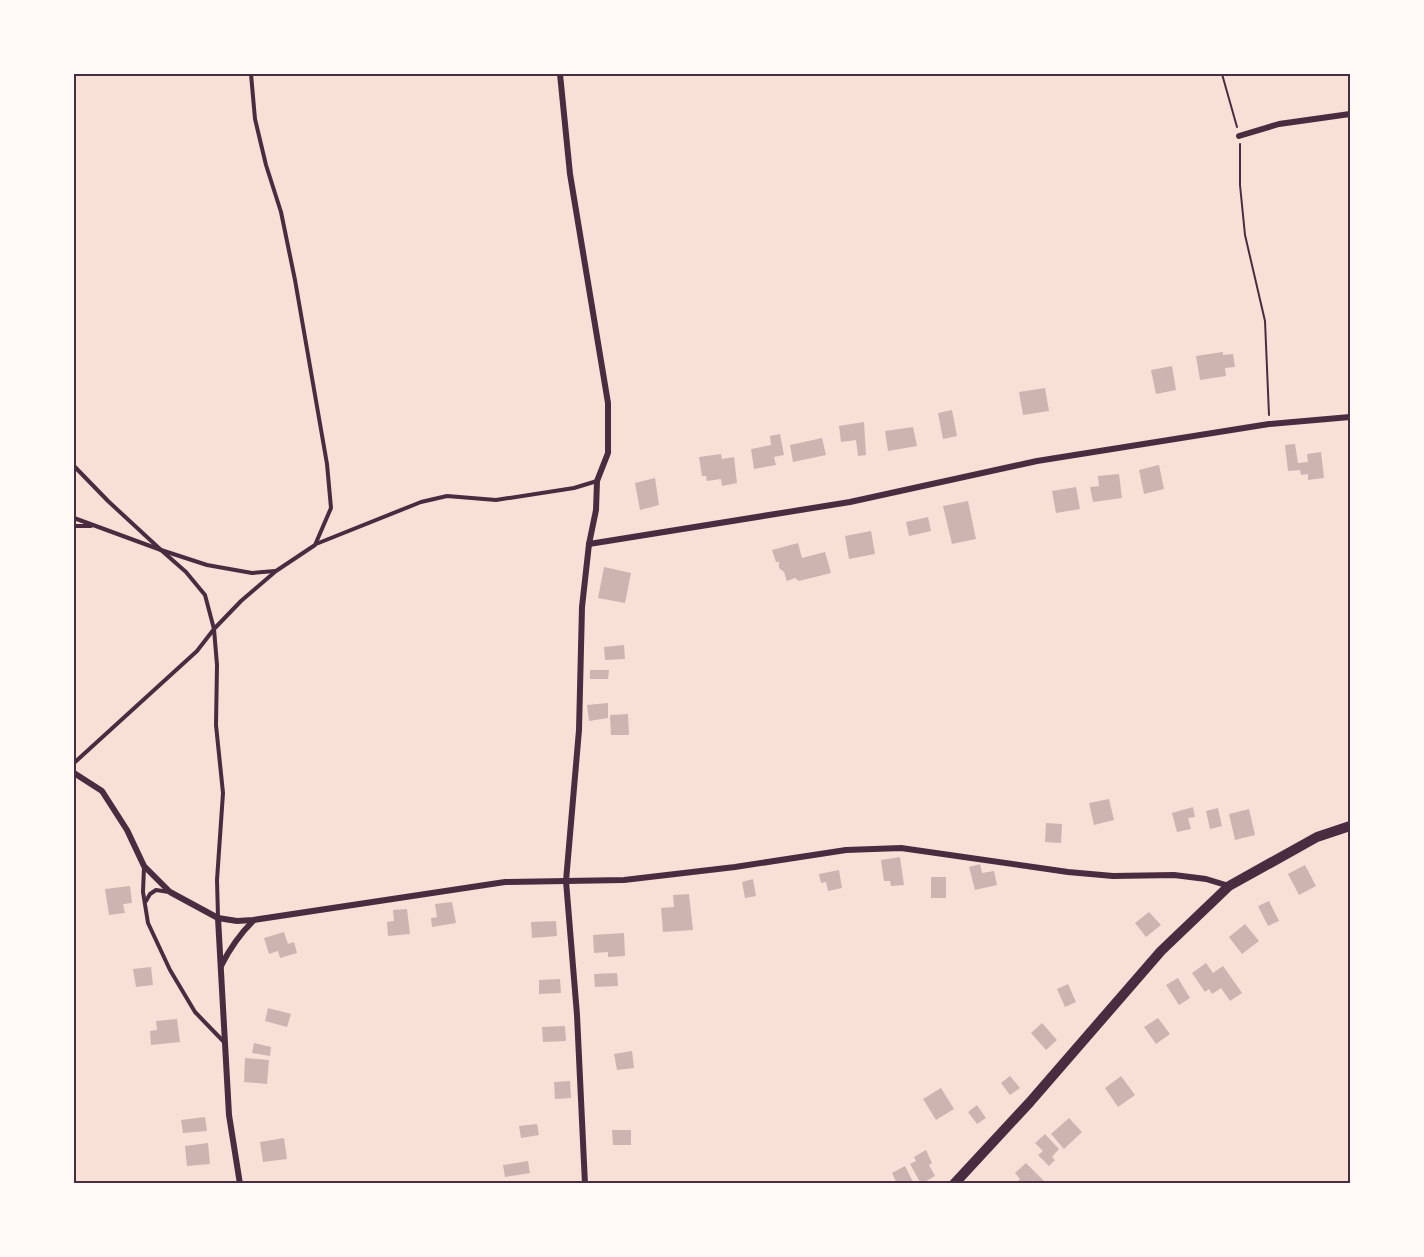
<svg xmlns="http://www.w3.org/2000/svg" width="1424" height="1257" font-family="'Noto Serif',serif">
  <rect width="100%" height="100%" fill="#f7e1d7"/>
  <g fill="#ccb4b1">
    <path d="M1223 352V355L1233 354 1235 367 1225 368 1226 376 1200 380 1196 356Z"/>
    <path d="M1172 366 1176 390 1156 394 1151 370Z"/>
    <path d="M1045 388 1049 411 1023 415 1019 392Z"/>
    <path d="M952 410 957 436 943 439 938 413Z"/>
    <path d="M864 422 866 455 858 456 856 440 841 442 839 426Z"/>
    <path d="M913 427 917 446 888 451 885 431Z"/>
    <path d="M780 434 784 455 774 457 776 465 754 469 751 449 771 445 770 436Z"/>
    <path d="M822 438 826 455 793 462 790 445Z"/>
    <path d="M1295 444 1298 463 1308 462 1307 454 1321 452 1324 478 1308 480V474L1301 475 1300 470 1288 471 1285 445Z"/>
    <path d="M721 454 722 459 734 457 737 483 722 486 721 479 707 481 706 476H702L699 457Z"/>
    <path d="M1159 465 1164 489 1144 494 1139 470Z"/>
    <path d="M1119 474 1122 498 1093 502 1090 487 1099 486 1098 476Z"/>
    <path d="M655 478 659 505 640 510 635 483Z"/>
    <path d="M1076 487 1080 509 1056 513 1052 491Z"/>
    <path d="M968 501 976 539 952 544 943 506Z"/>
    <path d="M928 517 931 531 909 536 906 522Z"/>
    <path d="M871 531 875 554 849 559 845 536Z"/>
    <path d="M798 543 802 558 825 552 831 573 799 581 795 578 787 581 784 572 779 568V562H776L772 550Z"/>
    <path d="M604 567 631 573 625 603 598 598Z"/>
    <path d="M624 645 625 659 605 660 604 647Z"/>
    <path d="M590 670H609L608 679H590Z"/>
    <path d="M608 703V718L589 721 587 705Z"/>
    <path d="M628 714 629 735H611L610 715Z"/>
    <path d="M1109 799 1114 820 1094 825 1089 803Z"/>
    <path d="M1193 807 1195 817 1188 818 1191 829 1177 832 1172 813Z"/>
    <path d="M1218 808 1222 826 1210 829 1206 811Z"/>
    <path d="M1249 809 1255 835 1235 840 1229 814Z"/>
    <path d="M1046 823 1062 824 1061 843 1045 842Z"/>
    <path d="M900 857 904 885 891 886 890 881H884L881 860Z"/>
    <path d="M980 864 982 873 994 871 997 885 975 890 969 867Z"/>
    <path d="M1305 865 1316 886 1299 895 1288 874Z"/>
    <path d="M839 870 842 888 828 891 826 882 821 883 819 874Z"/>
    <rect x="931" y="877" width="15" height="21"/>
    <path d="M753 879 756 896 745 898 742 882Z"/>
    <path d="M130 886 132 903 123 904 125 913 109 915 105 889Z"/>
    <path d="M689 894 693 930 663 932 661 908 674 907 673 895Z"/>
    <path d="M1269 901 1279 921 1268 926 1258 906Z"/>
    <path d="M452 902 456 923 432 927 431 918 437 917 435 904Z"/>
    <path d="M407 909 410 934 388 936 387 922 394 921 393 910Z"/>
    <path d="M1149 912 1161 925 1146 937 1135 923Z"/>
    <path d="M556 921 557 936 532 938 531 922Z"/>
    <path d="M1245 924 1259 941 1242 954 1229 937Z"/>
    <path d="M284 932 288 944 294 942 297 953 280 958 278 951 269 954 264 938Z"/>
    <path d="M624 933 625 956 608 957V952L594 953 593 935Z"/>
    <path d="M1206 963 1213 973 1223 966 1242 993 1230 1001 1221 988 1212 994 1209 989 1205 992 1192 973Z"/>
    <path d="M151 967 153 985 136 987 133 969Z"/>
    <path d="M617 973 618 986 595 987 594 974Z"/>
    <path d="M1178 978 1190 998 1179 1005 1166 985Z"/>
    <path d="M560 979 561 993 539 994V980Z"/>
    <path d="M1068 984 1076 1002 1065 1007 1057 989Z"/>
    <path d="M268 1008 291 1014 287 1027 265 1021Z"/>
    <path d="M1158 1018 1170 1034 1156 1044 1144 1027Z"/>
    <path d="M177 1019 180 1042 151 1045 150 1031 157 1030 156 1021Z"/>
    <path d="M1042 1023 1057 1040 1046 1050 1031 1033Z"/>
    <path d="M565 1026 566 1041 543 1042 542 1027Z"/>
    <path d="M254 1043 271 1047 270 1056 252 1053Z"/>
    <path d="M632 1051 634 1068 617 1070 614 1054Z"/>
    <path d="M245 1058 269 1060 267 1084 244 1082Z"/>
    <path d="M1010 1076 1020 1088 1010 1095 1001 1083Z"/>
    <path d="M1121 1076 1135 1095 1118 1107 1105 1088Z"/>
    <path d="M570 1081 571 1098 555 1099 554 1082Z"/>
    <path d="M941 1088 954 1109 936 1120 923 1099Z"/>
    <path d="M977 1105 986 1118 977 1124 968 1112Z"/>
    <path d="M205 1117 207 1131 183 1133 181 1120Z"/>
    <path d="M1069 1118 1082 1132 1064 1149 1051 1134Z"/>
    <path d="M537 1124 539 1135 521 1138 519 1126Z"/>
    <path d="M612 1130H631V1145H613Z"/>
    <path d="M1045 1134 1059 1149 1052 1157 1055 1160 1049 1166 1038 1155 1043 1151 1035 1143Z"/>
    <path d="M284 1138 287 1159 263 1162 260 1142Z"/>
    <path d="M208 1143 210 1164 187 1166 185 1146Z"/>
    <path d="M926 1150 932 1163 929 1165 935 1176 921 1184 910 1164 916 1161 914 1157Z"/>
    <path d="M528 1161 530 1173 505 1177 503 1165Z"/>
    <path d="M1026 1163 1044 1181 1042 1184H1015L1020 1179 1015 1173Z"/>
    <path d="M905 1166 914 1184H897L892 1173Z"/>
  </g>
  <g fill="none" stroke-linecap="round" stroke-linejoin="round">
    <g stroke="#4a2c40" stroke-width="2">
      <path d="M1222 74 1237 127"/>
      <path d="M1240 144V185L1245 235 1265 321 1269 415"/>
    </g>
    <g stroke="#4a2c40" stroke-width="4">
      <path d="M74 466 108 501 161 550 207 565 252 573 275 571"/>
      <path d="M74 518 161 550 186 572 205 595 214 629 217 665 216 725 223 793 217 880 218 917"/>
      <path d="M74 526H91"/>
      <path d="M316 544 421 502 447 496 496 500 574 488 597 481"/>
      <path d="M74 763 197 651 214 629 241 601 276 571 315 545 331 508 327 464 295 280 281 212 266 165 255 119 251 74"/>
      <path d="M144 867 143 892 148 923 170 970 195 1012 224 1042"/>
      <path d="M146 901 150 894 156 890 169 892"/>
    </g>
    <g stroke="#4a2c40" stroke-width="6">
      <path d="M560 74 570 174 608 403V453L597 481 596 510 589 544 582 607 579 730 566 881 577 1015 585 1184"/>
      <path d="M1239 136 1279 124 1350 114"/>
      <path d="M589 544 850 502 1037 461 1269 424 1350 417"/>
      <path d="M74 773 102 791 127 830 144 866 170 892 218 918 237 921 253 920 505 882 624 880 735 867 846 850 901 848 1068 872 1113 876 1174 875 1206 879 1229 886"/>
      <path d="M218 918 229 1115 240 1184"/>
      <path d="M221 966C230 948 239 935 253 921"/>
    </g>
    <path stroke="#4a2c40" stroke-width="10" d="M954 1184 1030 1102 1161 951 1229 886 1317 837 1350 826"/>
  </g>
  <rect width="1424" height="1257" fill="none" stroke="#fffaf5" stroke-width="150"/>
  <rect x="75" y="75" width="1274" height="1107" fill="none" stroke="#4a2c40" stroke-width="2"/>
</svg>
